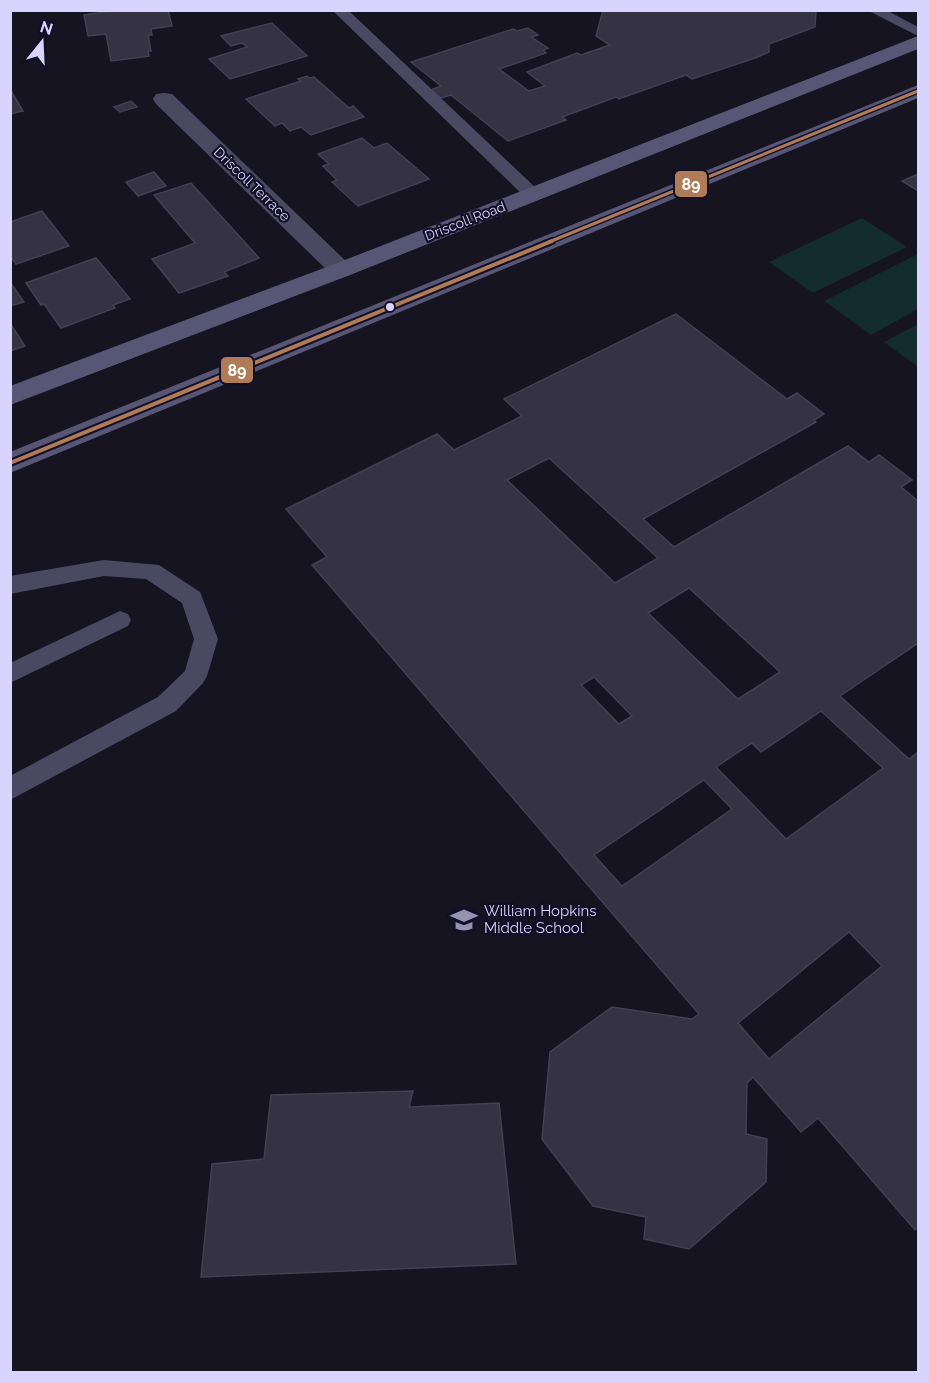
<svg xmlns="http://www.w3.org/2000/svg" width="929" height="1383" font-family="Raleway,sans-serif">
  <rect width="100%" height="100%" fill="#161421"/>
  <g fill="#132c2d">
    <path d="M862 218 907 247 813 293 769 262Z"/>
    <path d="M918 254V309L871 335 824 301Z"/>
    <path d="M918 324V367L884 342Z"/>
  </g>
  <g fill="#343243" stroke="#433f54" stroke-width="1.5" fill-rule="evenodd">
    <path d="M119 10H168L172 26 151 29 152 35H148L151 51H148L149 56 111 61 106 34 88 36 84 15Z"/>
    <path d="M603 10H816V11L815 27 769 44V52L755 58 692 79 686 75 619 99 616 97 562 117 566 120 508 141 451 95 441 98 431 90 441 86 411 62 513 29 517 31 528 28 538 35 531 37 548 48 543 50 546 53 499 69 529 91 545 86 527 72 577 53 581 55 610 45 596 36Z"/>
    <path d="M272 23 307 56 230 79 209 59 247 47 242 43 231 46 221 36Z"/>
    <path d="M307 76 309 78 314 77 349 108 353 106 364 117 311 135 301 127 290 131 282 123 275 126 246 99 301 81 298 79Z"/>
    <path d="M10 89 23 111 10 114Z"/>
    <path d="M131 101 137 107 120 112 114 107Z"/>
    <path d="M362 138 374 148 387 143 429 179 358 206 332 182 337 180 323 166 329 164 318 154Z"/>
    <path d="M154 172 166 186 138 196 126 182Z"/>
    <path d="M918 174V191L902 181Z"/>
    <path d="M191 183 259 258 224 272 228 276 179 293 152 259 195 243 154 195Z"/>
    <path d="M42 211 69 246 16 264 10 256V222Z"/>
    <path d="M96 258 130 299 113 305 115 308 61 328 44 304 41 305 26 283Z"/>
    <path d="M10 282 24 302 10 306Z"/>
    <path d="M676 314 787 399 797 393 824 414 814 420 816 422 643 519 674 547 848 446 869 462 879 455 912 480 901 487 918 501V643L840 696 909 759 918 752V1227L915 1230 818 1118 801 1132 753 1077 747 1083 746 1134 767 1139 766 1182 689 1249 644 1239 646 1217 593 1206 542 1139 550 1052 612 1007 692 1019 699 1014 312 565 327 557 286 509 437 434 454 450 522 416 504 399ZM549 458 658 558 615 583 507 480ZM689 588 780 672 738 699 648 613ZM594 677 632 716 619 724 581 685ZM821 711 883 768 786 839 716 767 752 743 761 752ZM704 780 732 809 622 886 594 855ZM849 932 882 966 769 1059 738 1023Z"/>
    <path d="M10 323 25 346 10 351Z"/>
    <path d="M413 1091 409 1107 499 1103 516 1264 201 1277 212 1164 264 1159 271 1095Z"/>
  </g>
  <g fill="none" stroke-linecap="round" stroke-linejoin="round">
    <g fill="#4a4962" fill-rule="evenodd">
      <path d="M332 10H348L538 190 540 194 538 198H526Z"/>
      <path d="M867 10H886L918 27V36Z"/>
      <path d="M104 560 159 565 200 592 218 639 207 676 203 683 176 711 10 800V776L158 697 185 671 194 639 182 603 146 579 104 576 10 594V576Z"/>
      <path d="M120 611 128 614 131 620 128 626 10 683V663Z"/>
    </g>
    <path fill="#4a4962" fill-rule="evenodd" d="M164 93 172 94 350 265 353 270 350 275 341 278 332 275 156 104 153 99 156 94Z"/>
    <g fill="#575674" fill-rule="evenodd">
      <path d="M918 36V49L350 275 10 405V386L332 265Z"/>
      <path d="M918 85V98L10 473V452Z"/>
    </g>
    <defs>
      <path id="bus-1-far1" d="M549 242 918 91"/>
      <path id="bus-1" d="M10 463 552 241"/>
    </defs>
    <use href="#bus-1-far1" stroke="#130f26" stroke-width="6"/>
    <use href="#bus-1" stroke="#130f26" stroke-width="8"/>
    <use href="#bus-1-far1" stroke="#b07c57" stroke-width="3"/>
    <use href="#bus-1" stroke="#b07c57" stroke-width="4"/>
  </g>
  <defs>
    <symbol id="school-bare" viewBox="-9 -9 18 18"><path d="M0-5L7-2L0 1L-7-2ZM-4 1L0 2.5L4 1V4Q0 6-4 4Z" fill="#9591b1" stroke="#130f26" stroke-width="2.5" paint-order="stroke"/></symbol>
  </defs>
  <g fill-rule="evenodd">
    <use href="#school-bare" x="445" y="901" width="38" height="38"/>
  </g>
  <circle fill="#d9d4ff" stroke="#130f26" stroke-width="2" cx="390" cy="307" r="5"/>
  <g text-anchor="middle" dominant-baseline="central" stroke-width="4.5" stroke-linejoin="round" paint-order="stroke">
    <g font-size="14" fill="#d9d4ff" stroke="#130f26">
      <text transform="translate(252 184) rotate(44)">Driscoll Terrace</text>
      <text transform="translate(465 221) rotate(-21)">Driscoll Road</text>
    </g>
    <g font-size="15" fill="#d9d4ff" stroke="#130f26" text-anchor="start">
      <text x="484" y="911">William Hopkins<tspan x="484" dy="17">Middle School</tspan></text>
    </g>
  </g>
  <g stroke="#130f26" stroke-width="2">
    <rect x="674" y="170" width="34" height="28" rx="6" fill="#b07c57"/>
    <rect x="220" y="356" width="34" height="28" rx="6" fill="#b07c57"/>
  </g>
  <g font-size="16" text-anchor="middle" font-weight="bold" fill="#fff">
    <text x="691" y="190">89</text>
    <text x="237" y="376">89</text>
  </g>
  <rect width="929" height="1383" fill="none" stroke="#d9d4ff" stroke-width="24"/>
  <g transform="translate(42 42) rotate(18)" stroke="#130f26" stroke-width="4.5" paint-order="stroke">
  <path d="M0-4.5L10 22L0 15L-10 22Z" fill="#d9d4ff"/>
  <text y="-9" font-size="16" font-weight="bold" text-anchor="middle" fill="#d9d4ff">N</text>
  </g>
</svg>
